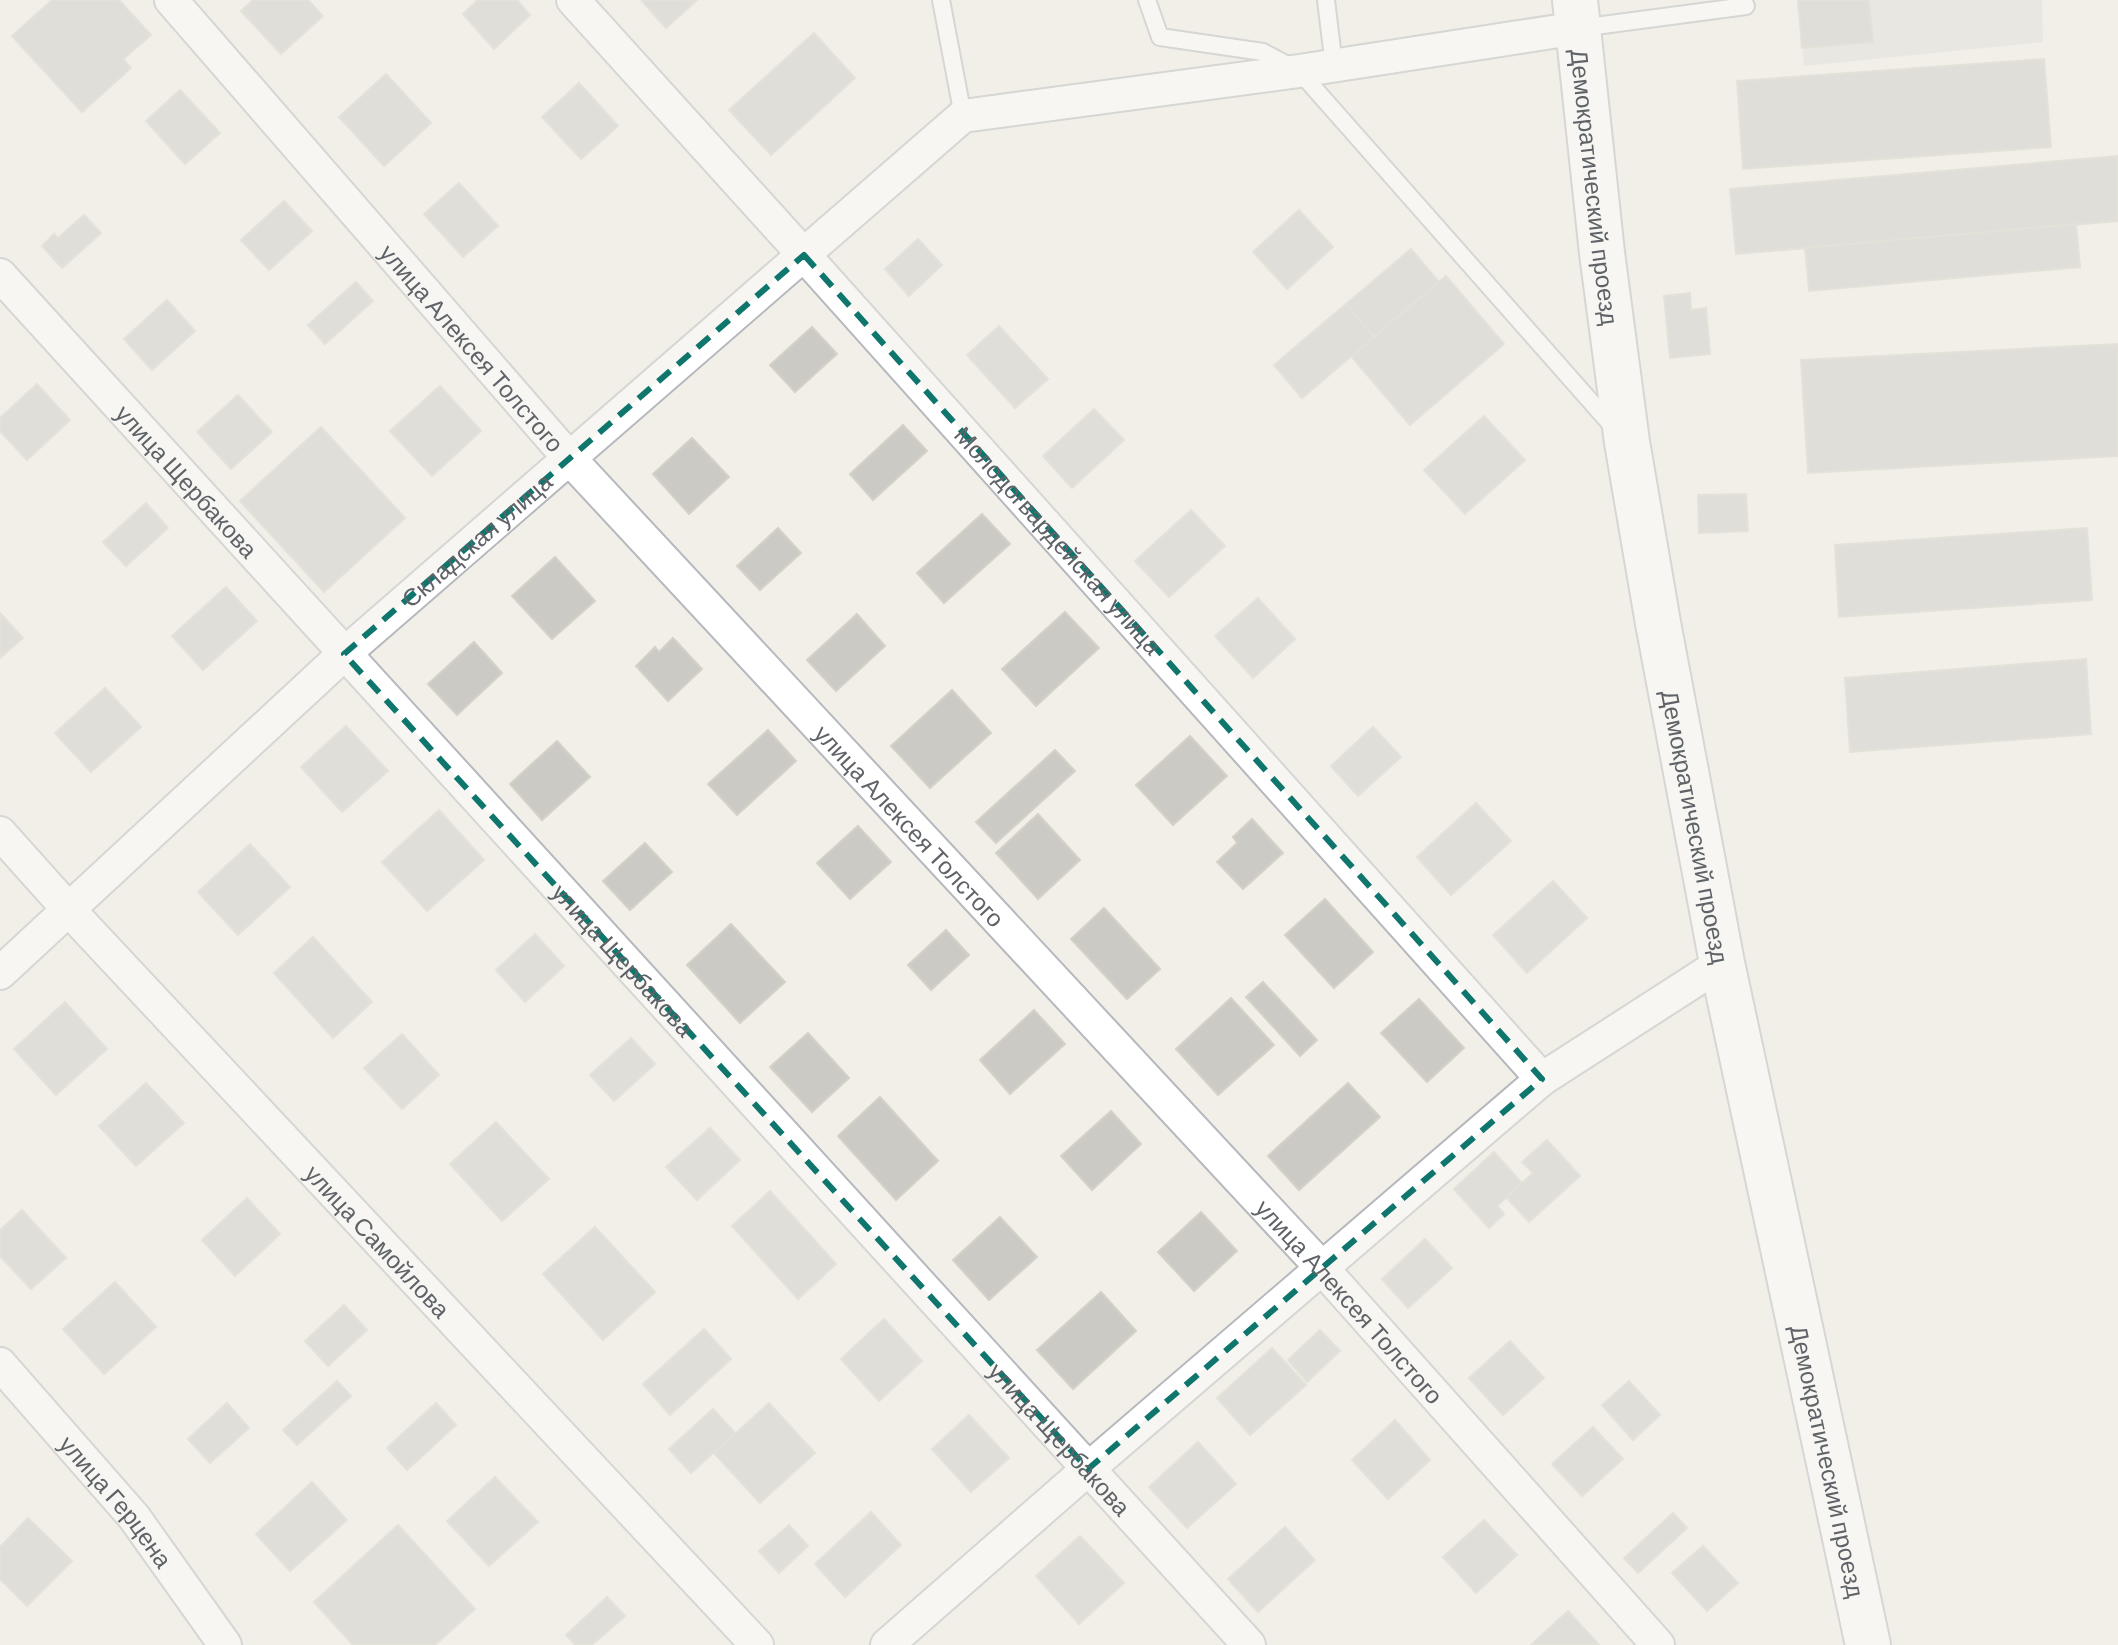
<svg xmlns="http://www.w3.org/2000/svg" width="2118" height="1645" font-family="Barlow,sans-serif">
  <rect width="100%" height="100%" fill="#f1efe8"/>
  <path fill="#e0deda" d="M1798 0H2042L2043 42 1804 66Z"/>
  <g fill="#cccac5" stroke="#d6d1c6" stroke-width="2">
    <path d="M52 0H119L151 35 123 59 131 68 82 112 12 36Z"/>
    <path d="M253 0H308L323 16 281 54 241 11Z"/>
    <path d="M478 0H517L530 15 494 49 463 14Z"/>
    <path d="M643 0H697L666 28 642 1Z"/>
    <path d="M1798 0H1869L1873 42 1802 48Z"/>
    <path d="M814 33 855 78 771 155 729 110Z"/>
    <path d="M2044 59 2051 147 1743 169 1737 81Z"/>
    <path d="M386 74 431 123 384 166 339 117Z"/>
    <path d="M579 83 618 126 581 159 542 117Z"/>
    <path d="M180 90 220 133 185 164 146 121Z"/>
    <path d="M2118 156V221L1736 254 1730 189Z"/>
    <path d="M459 183 498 226 463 257 424 214Z"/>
    <path d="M284 201 312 231 269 270 241 240Z"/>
    <path d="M1299 210 1333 247 1287 289 1253 252Z"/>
    <path d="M84 215 101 233 62 268 42 246 54 234 58 238Z"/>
    <path d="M2076 224 2080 267 1809 291 1805 248Z"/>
    <path d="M918 239 942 265 909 296 885 269Z"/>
    <path d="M1411 249 1439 282 1374 337 1346 304Z"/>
    <path d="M1446 276 1504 344 1410 425 1351 356Z"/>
    <path d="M356 282 373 301 325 344 308 325Z"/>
    <path d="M1690 293 1691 310 1706 308 1710 354 1670 358 1664 296Z"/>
    <path d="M167 300 195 331 152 370 124 339Z"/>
    <path d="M1346 304 1374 337 1302 398 1274 365Z"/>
    <path d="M999 326 1048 379 1015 408 967 355Z"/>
    <path d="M812 327 837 354 795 392 770 365Z"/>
    <path d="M2118 344V456L1808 473 1801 360Z"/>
    <path d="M37 384 70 420 27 460 0 431V418Z"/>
    <path d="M440 386 481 431 432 476 390 431Z"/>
    <path d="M238 395 272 432 231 469 197 432Z"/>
    <path d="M1094 409 1124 440 1072 488 1043 456Z"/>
    <path d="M1484 416 1525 460 1465 514 1424 470Z"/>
    <path d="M903 425 927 451 873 500 850 474Z"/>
    <path d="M321 427 405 518 324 592 240 501Z"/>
    <path d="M692 438 729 477 689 514 653 474Z"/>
    <path d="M1746 494 1748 531 1699 533 1698 495Z"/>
    <path d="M146 503 168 528 126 566 103 542Z"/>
    <path d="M1191 510 1225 546 1169 597 1135 561Z"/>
    <path d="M982 514 1010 544 944 603 917 573Z"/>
    <path d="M778 528 801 553 760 590 737 566Z"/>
    <path d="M2087 528 2092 600 1839 617 1835 545Z"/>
    <path d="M555 557 595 601 552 639 512 596Z"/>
    <path d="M226 587 257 621 203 670 172 636Z"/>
    <path d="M1258 598 1295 639 1253 678 1215 636Z"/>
    <path d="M1065 612 1099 648 1036 706 1002 669Z"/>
    <path d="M0 613 23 638 0 658Z"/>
    <path d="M857 614 885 646 836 691 807 660Z"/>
    <path d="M673 638 702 669 668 701 636 666 655 647 659 652Z"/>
    <path d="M474 642 502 673 457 715 428 684Z"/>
    <path d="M2086 659 2091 734 1850 752 1845 678Z"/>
    <path d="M105 688 141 727 91 772 55 733Z"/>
    <path d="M952 690 991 733 930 788 891 746Z"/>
    <path d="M346 726 388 771 342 812 301 767Z"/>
    <path d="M1373 727 1401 757 1358 796 1331 766Z"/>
    <path d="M768 730 796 761 737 815 708 784Z"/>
    <path d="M1190 736 1227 776 1173 825 1136 785Z"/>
    <path d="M557 741 590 777 542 820 510 784Z"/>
    <path d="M1055 750 1075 771 996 843 976 822Z"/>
    <path d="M1476 803 1511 841 1451 895 1417 857Z"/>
    <path d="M439 810 484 860 427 911 382 862Z"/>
    <path d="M1038 814 1080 860 1038 899 996 853Z"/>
    <path d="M1252 819 1283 853 1243 889 1217 862 1237 843 1233 837Z"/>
    <path d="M858 826 891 862 850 899 817 863Z"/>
    <path d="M645 843 672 872 630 910 603 881Z"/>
    <path d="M250 844 290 887 238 935 198 892Z"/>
    <path d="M1553 881 1587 918 1527 973 1493 935Z"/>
    <path d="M1325 899 1373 952 1334 988 1285 935Z"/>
    <path d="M1104 908 1160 969 1127 999 1071 939Z"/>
    <path d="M731 924 785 982 740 1023 687 965Z"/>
    <path d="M946 930 969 955 931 990 908 965Z"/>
    <path d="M535 934 564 966 525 1002 496 970Z"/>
    <path d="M313 937 372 1002 333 1038 274 973Z"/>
    <path d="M1263 982 1317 1040 1300 1056 1246 997Z"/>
    <path d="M1231 998 1274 1045 1218 1095 1176 1049Z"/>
    <path d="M1419 999 1464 1048 1427 1082 1381 1033Z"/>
    <path d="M65 1002 107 1049 56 1095 14 1049Z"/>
    <path d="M1034 1010 1065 1044 1010 1094 980 1060Z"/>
    <path d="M808 1033 849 1078 812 1112 770 1067Z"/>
    <path d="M402 1034 439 1075 402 1109 364 1068Z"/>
    <path d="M631 1038 655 1064 614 1101 590 1075Z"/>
    <path d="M146 1083 184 1123 136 1166 99 1126Z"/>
    <path d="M1348 1083 1380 1117 1299 1190 1268 1156Z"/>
    <path d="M880 1097 938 1161 896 1200 838 1136Z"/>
    <path d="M1111 1111 1141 1144 1092 1190 1061 1156Z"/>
    <path d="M496 1122 549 1179 502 1221 450 1164Z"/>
    <path d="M710 1128 740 1160 697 1200 666 1167Z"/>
    <path d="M1547 1140 1580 1176 1529 1222 1506 1197 1533 1173 1522 1162Z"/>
    <path d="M1494 1152 1522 1183 1497 1206 1504 1214 1489 1228 1454 1189Z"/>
    <path d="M770 1191 836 1264 798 1299 732 1226Z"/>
    <path d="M247 1198 280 1234 235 1276 202 1240Z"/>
    <path d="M22 1210 66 1258 31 1289 0 1256V1230Z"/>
    <path d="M1201 1212 1237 1251 1194 1291 1158 1252Z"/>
    <path d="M1000 1217 1037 1257 989 1300 953 1260Z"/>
    <path d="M595 1227 655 1292 603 1340 543 1274Z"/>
    <path d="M1425 1239 1452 1268 1408 1308 1382 1279Z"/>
    <path d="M115 1282 156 1327 104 1374 63 1329Z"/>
    <path d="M1101 1292 1136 1331 1073 1389 1037 1350Z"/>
    <path d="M344 1305 367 1330 328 1366 305 1341Z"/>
    <path d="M884 1319 922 1361 879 1401 841 1359Z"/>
    <path d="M704 1329 731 1359 670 1415 643 1384Z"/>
    <path d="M1320 1330 1340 1351 1307 1382 1288 1360Z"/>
    <path d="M1510 1341 1544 1378 1503 1415 1469 1378Z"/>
    <path d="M1272 1348 1306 1385 1250 1435 1217 1398Z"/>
    <path d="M337 1381 351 1396 297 1445 283 1430Z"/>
    <path d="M1629 1381 1660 1415 1633 1440 1602 1405Z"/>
    <path d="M227 1403 249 1428 210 1463 188 1439Z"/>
    <path d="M436 1403 456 1425 407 1470 387 1448Z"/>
    <path d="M769 1403 815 1453 760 1503 714 1453Z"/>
    <path d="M713 1409 735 1433 691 1473 669 1449Z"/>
    <path d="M969 1415 1009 1458 971 1492 932 1449Z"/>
    <path d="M1395 1420 1430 1460 1388 1499 1352 1460Z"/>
    <path d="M1593 1427 1623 1459 1582 1496 1552 1464Z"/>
    <path d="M1198 1442 1236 1484 1187 1528 1149 1487Z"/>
    <path d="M495 1477 538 1522 489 1566 447 1521Z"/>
    <path d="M312 1482 347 1520 290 1571 256 1534Z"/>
    <path d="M871 1512 901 1545 845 1597 815 1564Z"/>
    <path d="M1673 1513 1687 1528 1638 1573 1624 1558Z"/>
    <path d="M28 1518 72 1561 27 1606 0 1579V1547Z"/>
    <path d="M1484 1520 1517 1555 1476 1593 1443 1557Z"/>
    <path d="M398 1525 475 1609 435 1645H353L314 1602Z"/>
    <path d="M789 1525 808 1546 779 1573 759 1551Z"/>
    <path d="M1285 1527 1315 1560 1258 1612 1228 1579Z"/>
    <path d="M1080 1536 1124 1583 1079 1624 1036 1576Z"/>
    <path d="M1703 1546 1738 1583 1707 1611 1672 1573Z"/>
    <path d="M607 1597 625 1616 592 1645H575L566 1635Z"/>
    <path d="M1568 1611 1599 1645H1531Z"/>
  </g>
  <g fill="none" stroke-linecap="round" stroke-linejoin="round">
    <defs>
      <g id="service">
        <path d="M941 0 963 116"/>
        <path d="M1147 0 1160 37 1263 52 1299 71 1615 429"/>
        <path d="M1326 0 1334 66"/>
        <path d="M1580 28 1746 6"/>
      </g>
      <g id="minor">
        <path id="s1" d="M171 0 569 458 1322 1268 1658 1645"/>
        <path id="s2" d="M573 0 804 255 1542 1079"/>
        <path id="s3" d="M0 275 1249 1645"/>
        <path id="s4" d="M0 833 69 910 757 1645"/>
        <path id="s5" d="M0 973 344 654 963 116 1299 71 1578 28"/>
        <path id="s6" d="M0 1364 134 1517 225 1645"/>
        <path d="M887 1645 1088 1469 1542 1079 1722 963"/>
      </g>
      <g id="secondary">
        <path id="s7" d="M1575 0 1602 253 1627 442 1658 623 1722 963 1868 1645"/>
      </g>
    </defs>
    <use href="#service" stroke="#b5b8bc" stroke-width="20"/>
    <use href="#minor" stroke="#b5b8bc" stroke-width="36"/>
    <use href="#secondary" stroke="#b6babf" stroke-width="48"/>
    <use href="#service" stroke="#fff" stroke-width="16"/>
    <use href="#minor" stroke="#fff" stroke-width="32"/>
    <use href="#secondary" stroke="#fff" stroke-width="44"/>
  </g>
  <path d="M0 0H2118V1645H0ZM804 255 1542 1079 1088 1469 344 654Z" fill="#f1efe8" fill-opacity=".55" fill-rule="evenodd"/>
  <path fill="none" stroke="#0f766e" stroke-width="6" stroke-dasharray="16 10" stroke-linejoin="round" d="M804 255 1542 1079 1088 1469 344 654Z"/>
  <g text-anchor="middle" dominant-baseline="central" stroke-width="6" stroke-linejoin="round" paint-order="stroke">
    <g font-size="24" fill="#5f6368" stroke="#fff">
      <text stroke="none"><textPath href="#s7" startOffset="188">Демократический проезд</textPath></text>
      <text stroke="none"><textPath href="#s1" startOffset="460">улица Алексея Толстого</textPath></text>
      <text stroke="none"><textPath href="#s3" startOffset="278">улица Щербакова</textPath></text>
      <text stroke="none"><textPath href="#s5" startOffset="644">Складская улица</textPath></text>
      <text stroke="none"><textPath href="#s2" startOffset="726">Молодогвардейская улица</textPath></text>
      <text stroke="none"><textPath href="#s1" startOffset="1108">улица Алексея Толстого</textPath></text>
      <text stroke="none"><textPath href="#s7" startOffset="836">Демократический проезд</textPath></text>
      <text stroke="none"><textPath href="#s3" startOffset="926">улица Щербакова</textPath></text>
      <text stroke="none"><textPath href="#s4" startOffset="556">улица Самойлова</textPath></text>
      <text stroke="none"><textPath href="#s1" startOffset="1756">улица Алексея Толстого</textPath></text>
      <text stroke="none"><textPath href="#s3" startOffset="1574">улица Щербакова</textPath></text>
      <text stroke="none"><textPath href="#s7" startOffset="1484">Демократический проезд</textPath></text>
      <text stroke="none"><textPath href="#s6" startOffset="180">улица Герцена</textPath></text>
    </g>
  </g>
</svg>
